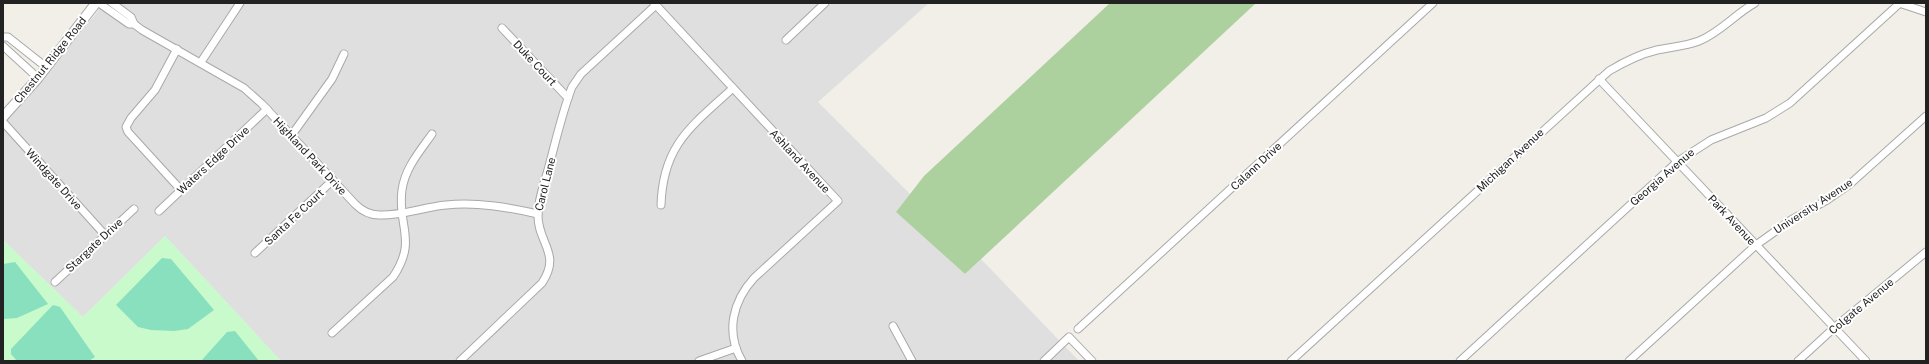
<svg xmlns="http://www.w3.org/2000/svg" width="1929" height="364" font-family="'Public Sans',sans-serif">
  <rect width="100%" height="100%" fill="#f2efe9"/>
  <path fill="#e0dfdf" d="M103 3H929L818 102 910 194 897 212 965 274 981 259 1079 361H281L165 236 83 317 3 240V120L95 15Z"/>
  <path fill="#add19e" d="M1110 3 1255 4 965 274 896 212 924 176Z"/>
  <path fill="#c8facc" d="M165 236 281 361H3V240L83 317Z"/>
  <g fill="#88e0be">
    <path d="M162 258 171 259 214 310 188 329 174 331 151 330 138 327 116 305Z"/>
    <path d="M15 262 48 304 17 318 3 319V264Z"/>
    <path d="M53 305 60 307 95 357 89 361H17L11 354V349Z"/>
    <path d="M235 331 259 361H201L227 332Z"/>
  </g>
  <g fill="none" stroke-linecap="round" stroke-linejoin="round">
    <defs>
      <g id="minor">
        <path d="M99 3 129 24H134"/>
        <path d="M112 3 131 17 134 24 142 30 244 88 262 104 355 204C362 211 370 215 379 215 401 216 424 207 446 205 477 202 507 207 538 214"/>
        <path d="M654 3 838 201 754 278C733 301 725 332 742 361"/>
        <path d="M1899 3 1926 12"/>
        <path d="M502 28 568 98"/>
        <path d="M3 37H8L46 67"/>
        <path d="M786 40 825 3"/>
        <path d="M3 46 38 78"/>
        <path d="M177 49 155 90 131 118 126 127 128 132 181 190"/>
        <path d="M201 62 240 3"/>
        <path d="M1599 79 1866 361"/>
        <path d="M3 122 105 235"/>
        <path d="M291 136 332 79 344 54"/>
        <path d="M661 205C663 144 692 126 733 88"/>
        <path d="M159 211 267 109"/>
        <path d="M255 253 333 180"/>
        <path d="M55 282 134 209"/>
        <path d="M893 326 912 361"/>
        <path d="M1078 329 1433 3"/>
        <path d="M332 333 393 277C418 240 397 226 402 190 405 168 420 151 432 134"/>
        <path d="M460 361 542 283C562 253 537 243 538 214 538 198 545 182 549 166 556 140 562 113 572 87L581 74 656 5"/>
        <path d="M699 361 736 348"/>
        <path d="M1044 361 1069 337 1092 361"/>
        <path d="M1291 361 1609 71C1624 62 1640 54 1657 50 1671 47 1686 46 1699 41 1721 32 1735 14 1755 3"/>
        <path d="M1460 361 1677 162 1711 140 1766 118 1790 103 1900 3"/>
        <path d="M1629 361 1756 245 1791 220 1827 200 1850 184 1926 116"/>
        <path d="M1798 361 1834 328 1926 252"/>
      </g>
      <path id="tertiary" d="M3 117 38 78 96 3"/>
    </defs>
    <use href="#minor" stroke="#a9a9a9" stroke-width="9"/>
    <use href="#tertiary" stroke="#a9a9a9" stroke-width="11"/>
    <use href="#minor" stroke="#fff" stroke-width="7"/>
    <use href="#tertiary" stroke="#fff" stroke-width="9"/>
  </g>
  <g text-anchor="middle" dominant-baseline="central" stroke-width="4" stroke-linejoin="round" paint-order="stroke">
    <g font-size="11" fill="#222" stroke="#fff">
      <text transform="translate(50 60) rotate(-51)">Chestnut Ridge Road</text>
      <text transform="translate(535 63) rotate(47)">Duke Court</text>
      <text transform="translate(310 156) rotate(47)">Highland Park Drive</text>
      <text transform="translate(213 160) rotate(-43)">Waters Edge Drive</text>
      <text transform="translate(1510 160) rotate(-43)">Michigan Avenue</text>
      <text transform="translate(800 161) rotate(47)">Ashland Avenue</text>
      <text transform="translate(1256 166) rotate(-43)">Calann Drive</text>
      <text transform="translate(1662 177) rotate(-41)">Georgia Avenue</text>
      <text transform="translate(54 179) rotate(48)">Windgate Drive</text>
      <text transform="translate(545 184) rotate(-76)">Carol Lane</text>
      <text transform="translate(1813 206) rotate(-33)">University Avenue</text>
      <text transform="translate(294 217) rotate(-43)">Santa Fe Court</text>
      <text transform="translate(1732 220) rotate(47)">Park Avenue</text>
      <text transform="translate(94 245) rotate(-43)">Stargate Drive</text>
      <text transform="translate(1861 306) rotate(-40)">Colgate Avenue</text>
    </g>
  </g>
  <rect width="1929" height="364" fill="none" stroke="#222222" stroke-width="8"/>
</svg>
